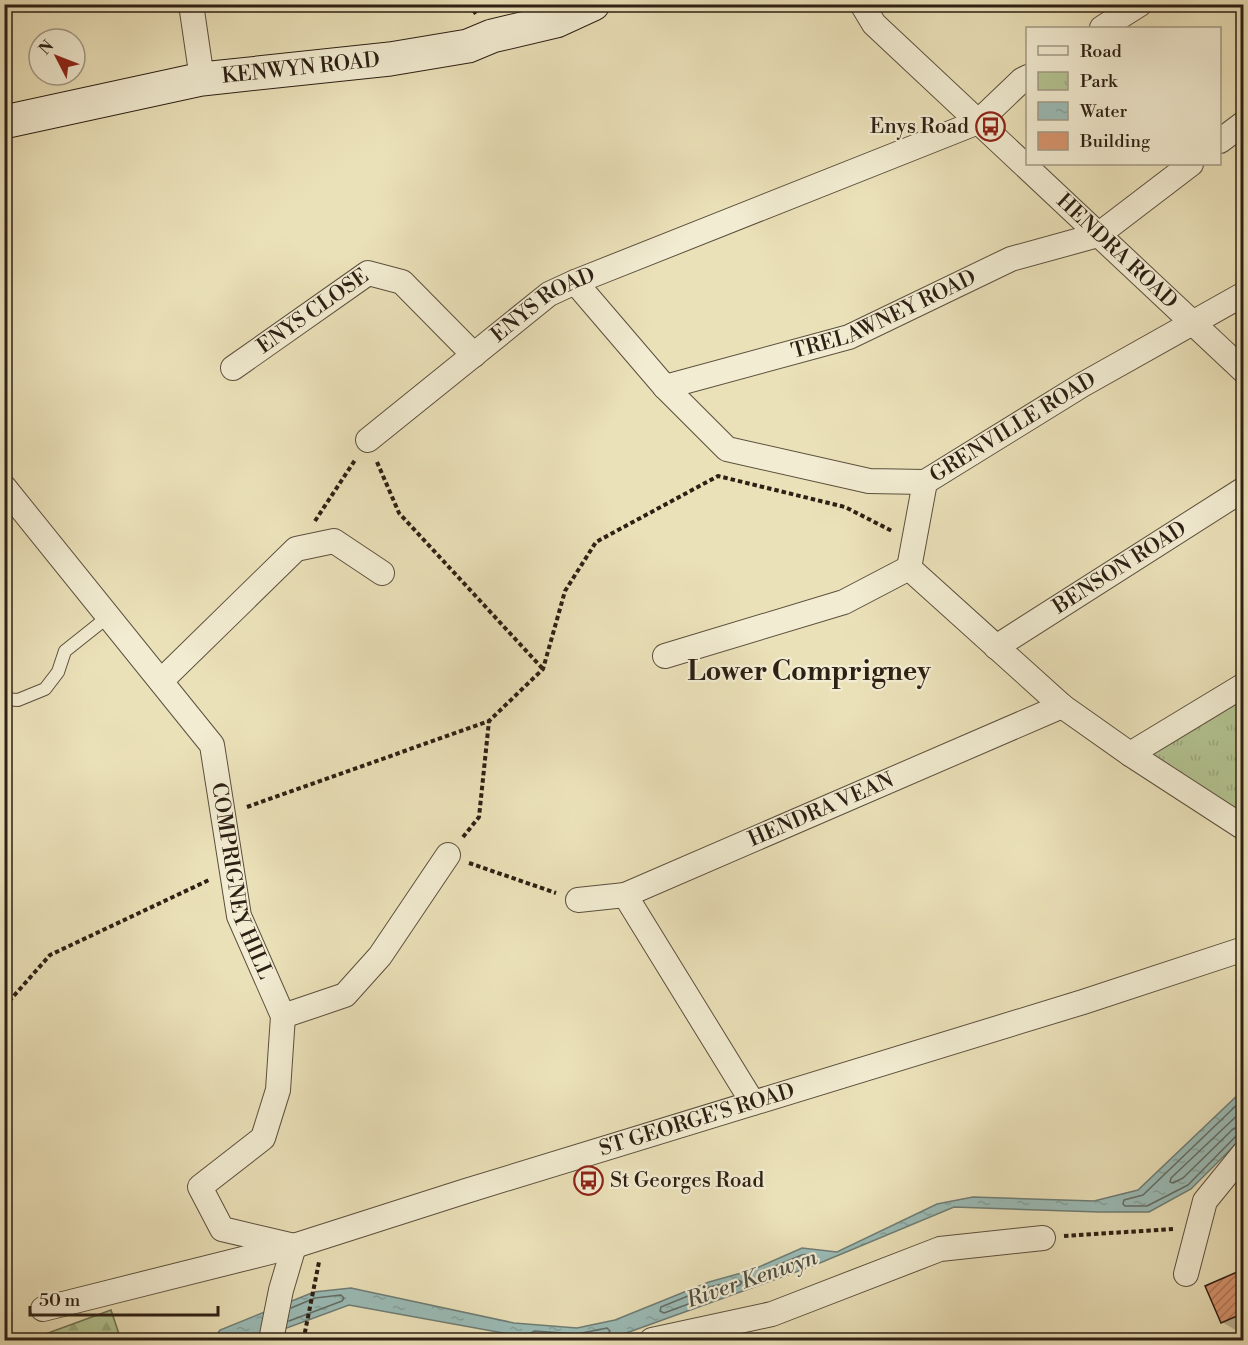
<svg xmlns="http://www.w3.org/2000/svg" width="1248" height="1345" font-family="'Libre Bodoni',serif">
  <defs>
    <pattern id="forest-firs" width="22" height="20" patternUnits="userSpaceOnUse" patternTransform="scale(1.5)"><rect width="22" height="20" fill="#b3c492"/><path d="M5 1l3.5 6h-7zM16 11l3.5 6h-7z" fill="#9aa87d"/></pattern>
    <pattern id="park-tufts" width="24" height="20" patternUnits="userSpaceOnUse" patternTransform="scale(1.5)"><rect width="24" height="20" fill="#b3c492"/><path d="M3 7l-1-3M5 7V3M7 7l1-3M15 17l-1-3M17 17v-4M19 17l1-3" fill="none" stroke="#9aa87d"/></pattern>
    <pattern id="water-ripples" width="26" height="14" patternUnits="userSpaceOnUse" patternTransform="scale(1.5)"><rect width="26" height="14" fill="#9bbcb7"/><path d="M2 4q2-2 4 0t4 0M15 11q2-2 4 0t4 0" fill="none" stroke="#86a19c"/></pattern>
    <pattern id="building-hatch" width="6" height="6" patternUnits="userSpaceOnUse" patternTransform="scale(1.5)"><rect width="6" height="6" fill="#d8956f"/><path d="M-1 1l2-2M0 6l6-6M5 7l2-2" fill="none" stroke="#b0795a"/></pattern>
  </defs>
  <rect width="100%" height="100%" fill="#ebe1b9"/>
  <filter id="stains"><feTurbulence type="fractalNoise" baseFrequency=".00333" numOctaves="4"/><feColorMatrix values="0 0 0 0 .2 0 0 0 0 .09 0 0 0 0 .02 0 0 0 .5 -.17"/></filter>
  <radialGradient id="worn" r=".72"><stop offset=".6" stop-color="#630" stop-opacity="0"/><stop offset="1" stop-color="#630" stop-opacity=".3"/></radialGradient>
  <path fill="url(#forest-firs)" stroke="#707253" stroke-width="1.5" d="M111 1310 121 1340H29Z"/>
  <path fill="url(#park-tufts)" stroke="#707253" stroke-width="1.5" d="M1243 692V820L1142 755Z"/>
  <path fill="url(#water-ripples)" stroke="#6f7e76" stroke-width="1.5" d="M1243 1090V1137L1191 1189 1149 1212H1099L954 1207 815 1265 607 1340H541L349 1305 254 1340H213L220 1330 314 1292 351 1288 514 1323 577 1328 615 1320 709 1282 752 1270 802 1248 837 1252 937 1204 973 1197 1094 1201 1138 1190Z"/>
  <path fill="#0003" d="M1244 1270V1335L1222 1322Z"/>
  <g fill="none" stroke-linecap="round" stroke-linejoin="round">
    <g stroke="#646e66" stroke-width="1.5">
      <path d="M1244 1098 1143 1195 1124 1200 1123 1204 1125 1206H1147L1188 1185 1237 1135 1244 1133"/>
      <path d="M1244 1109 1171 1178 1170 1182 1173 1183 1183 1178 1232 1130 1237 1127 1244 1126"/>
      <path d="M802 1255H809L810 1259 775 1273 772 1272 773 1267Z"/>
      <path d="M738 1280 742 1282 740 1285 664 1313 660 1311 661 1307 710 1287Z"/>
      <path d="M289 1321 342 1301 344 1298 341 1295 315 1298 291 1308"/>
      <path d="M532 1340 531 1333 534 1331 577 1334 607 1328 610 1331 606 1336V1340"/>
    </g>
  </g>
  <path fill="url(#building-hatch)" stroke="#2d2014" stroke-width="1.5" d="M1244 1269V1313L1221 1323 1205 1286Z"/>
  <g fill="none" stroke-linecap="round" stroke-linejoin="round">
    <defs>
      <path id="lane" d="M4 699 18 700 45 689 58 672 65 651 109 616"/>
      <g id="street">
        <path d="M191 4 202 79"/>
        <path id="s1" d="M862 4 874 24 1244 371"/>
        <path d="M1102 28 1140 4"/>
        <path d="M1220 141 1244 123"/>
        <path id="s2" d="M575 282 665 387 727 449 869 481 925 482 1082 385 1244 294"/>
        <path id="s3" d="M233 368 368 273 402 282 474 355"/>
        <path id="s4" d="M665 387 849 337 1011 259 1098 235 1191 164"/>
        <path id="s5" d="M368 440 549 294 575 282 978 122 1022 80 1028 77"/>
        <path d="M925 482 909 568 1062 706 1130 754 1244 828"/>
        <path id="s6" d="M4 487 212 745 239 916 283 1016 278 1090 263 1138 200 1187 222 1229 294 1246 281 1290 271 1340"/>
        <path id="s7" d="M996 647 1244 489"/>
        <path d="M665 656 844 602 909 568"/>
        <path d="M161 681 296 549 334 541 382 573"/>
        <path d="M1130 754 1244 685"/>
        <path d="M625 895 753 1103"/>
        <path id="s8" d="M578 900 625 895 1062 706"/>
        <path d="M283 1016 345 995 380 956 448 855"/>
        <path d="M1186 1274 1205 1201 1244 1153"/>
        <path id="s9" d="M43 1309 294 1246 466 1191 1083 1002 1244 949"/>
        <path d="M652 1340 772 1314 940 1249 1043 1238"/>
      </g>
      <g id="secondary">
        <path id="s10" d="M4 122 202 79 390 59 468 46 492 36 556 21 593 4"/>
      </g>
    </defs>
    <use href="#lane" stroke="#5c503d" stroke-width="14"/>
    <use href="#street" stroke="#5c503d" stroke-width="26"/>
    <use href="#secondary" stroke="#2d2014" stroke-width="35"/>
    <g stroke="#2d2014" stroke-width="4" stroke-dasharray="4.5 3" stroke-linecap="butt">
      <path d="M469 4 476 14"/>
      <path d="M377 462 399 513 543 669"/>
      <path d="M315 521 355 460"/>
      <path d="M247 807 489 721 543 669 565 591 596 542 718 476 845 507 892 531"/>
      <path d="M463 837 479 817 489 721"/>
      <path d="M469 863 556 893"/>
      <path d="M4 1007 50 955 209 880"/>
      <path d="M1064 1236 1173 1229"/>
      <path d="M302 1340 305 1332 319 1262"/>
    </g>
    <use href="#lane" stroke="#f2ecd2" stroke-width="12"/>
    <use href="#street" stroke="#f2ecd2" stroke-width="24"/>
    <use href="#secondary" stroke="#f2ecd2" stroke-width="33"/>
  </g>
  <defs>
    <symbol id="bus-ring" viewBox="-11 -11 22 22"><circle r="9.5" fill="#f2ecd2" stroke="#8f2418" stroke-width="1.5"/><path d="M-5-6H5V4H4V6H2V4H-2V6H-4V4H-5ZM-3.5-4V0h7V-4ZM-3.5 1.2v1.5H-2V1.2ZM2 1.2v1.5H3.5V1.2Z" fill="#8f2418"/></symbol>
  </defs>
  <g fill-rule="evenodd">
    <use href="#bus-ring" x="974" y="110" width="33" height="33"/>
    <use href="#bus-ring" x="572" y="1164" width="33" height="33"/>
  </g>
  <g text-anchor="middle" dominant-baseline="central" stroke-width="4.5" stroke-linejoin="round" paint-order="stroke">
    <g font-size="21" fill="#2d2014" stroke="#f2ecd2">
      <text stroke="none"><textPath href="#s10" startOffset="302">KENWYN ROAD</textPath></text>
      <text stroke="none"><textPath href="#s1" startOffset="356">HENDRA ROAD</textPath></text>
      <text stroke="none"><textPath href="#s5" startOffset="222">ENYS ROAD</textPath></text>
      <text stroke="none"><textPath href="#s4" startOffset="231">TRELAWNEY ROAD</textPath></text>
      <text stroke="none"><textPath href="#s3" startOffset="98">ENYS CLOSE</textPath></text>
      <text stroke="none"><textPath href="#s2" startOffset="531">GRENVILLE ROAD</textPath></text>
      <text stroke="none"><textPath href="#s7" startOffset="147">BENSON ROAD</textPath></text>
      <text stroke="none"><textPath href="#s8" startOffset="261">HENDRA VEAN</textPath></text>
      <text stroke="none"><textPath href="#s6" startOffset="471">COMPRIGNEY HILL</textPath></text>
      <text stroke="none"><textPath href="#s9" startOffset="681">ST GEORGE'S ROAD</textPath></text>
    </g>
    <g font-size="21" fill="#2d2014" stroke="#f2ecd2" text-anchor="end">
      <text x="969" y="127">Enys Road</text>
      <text x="610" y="1181" text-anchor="start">St Georges Road</text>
    </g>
    <g font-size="22" font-style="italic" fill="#4e4f45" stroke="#f2ecd2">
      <text transform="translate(752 1279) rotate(-19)">River Kenwyn</text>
    </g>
    <g font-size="27" font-weight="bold" fill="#2d2014" stroke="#f2ecd2">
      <text x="809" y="672">Lower Comprigney</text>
    </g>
  </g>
  <rect width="1248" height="1345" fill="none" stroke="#ebe1b9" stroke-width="24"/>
  <rect x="6" y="6" width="1236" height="1333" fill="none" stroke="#2d2014" stroke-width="3"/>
  <rect x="12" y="12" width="1224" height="1321" fill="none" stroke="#2d2014" stroke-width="1.5"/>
  <rect x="1026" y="27" width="195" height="138" fill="#f2ecd2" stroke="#a39a86" stroke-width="1.5"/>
  <rect x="1038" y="46" width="30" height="9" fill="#f2ecd2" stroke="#a39a86" stroke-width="1.5"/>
  <text x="1080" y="57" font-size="18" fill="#2d2014">Road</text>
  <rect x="1038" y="72" width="30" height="18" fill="url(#park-tufts)" stroke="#a39a86" stroke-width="1.5"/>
  <text x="1080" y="87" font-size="18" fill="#2d2014">Park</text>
  <rect x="1038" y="102" width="30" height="18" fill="url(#water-ripples)" stroke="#a39a86" stroke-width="1.5"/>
  <text x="1080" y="117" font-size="18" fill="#2d2014">Water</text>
  <rect x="1038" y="132" width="30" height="18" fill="#d8956f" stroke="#a39a86" stroke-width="1.5"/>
  <text x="1080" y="147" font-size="18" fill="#2d2014">Building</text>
  <g transform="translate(57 57) rotate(312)"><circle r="28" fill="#f2ecd2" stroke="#a39a86" stroke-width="1.5"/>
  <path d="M0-4.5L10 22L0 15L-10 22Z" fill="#8f2418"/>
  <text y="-9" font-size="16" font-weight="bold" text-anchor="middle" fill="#2d2014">N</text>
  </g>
  <path d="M30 1306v9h188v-9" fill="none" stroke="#2d2014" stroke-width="3"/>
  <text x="39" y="1306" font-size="18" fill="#2d2014" stroke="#f2ecd2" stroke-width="4.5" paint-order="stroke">50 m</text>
  <rect width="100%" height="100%" filter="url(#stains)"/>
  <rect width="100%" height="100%" fill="url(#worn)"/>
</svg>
